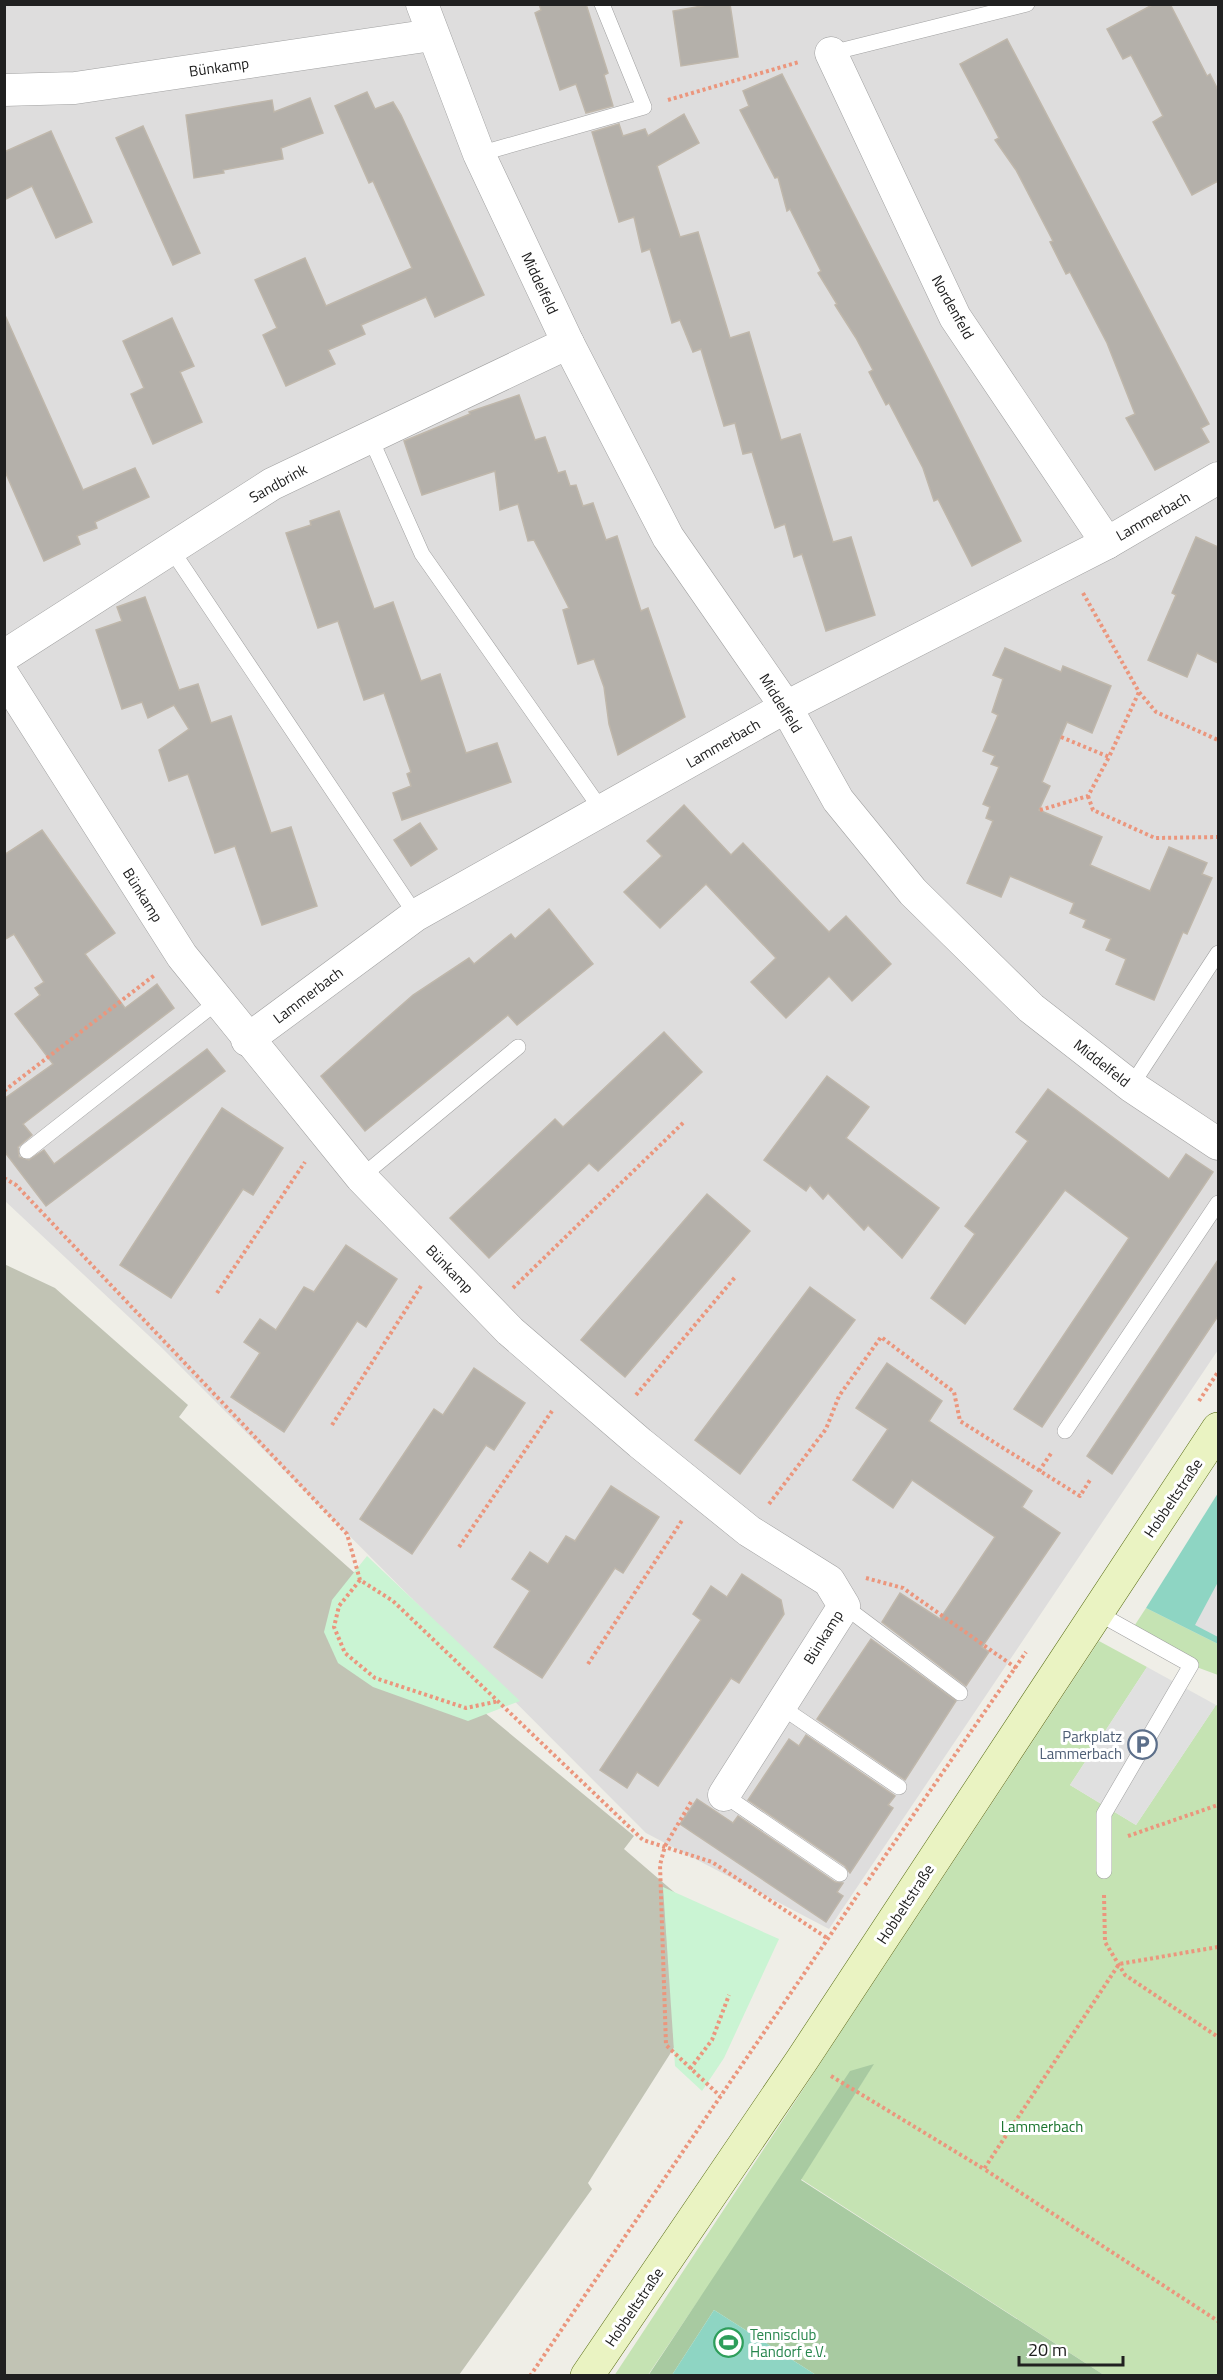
<svg xmlns="http://www.w3.org/2000/svg" width="1223" height="2380" font-family="'Titillium Web',sans-serif">
  <rect width="100%" height="100%" fill="#efeee7"/>
  <path fill="#dedddd" d="M4 5H1218V1350L829 1929 646 1833 162 1348 5 1201Z"/>
  <path fill="#c1c3b4" d="M4 1264 55 1288 188 1405 179 1417 402 1615 387 1632 634 1836 624 1849 738 1947 588 2183 592 2189 459 2375H5Z"/>
  <g fill="#c5e3b3">
    <path d="M1146 1608 1218 1644V1675L1191 1665 1131 1631Z"/>
    <path d="M1099 1641 1147 1667 1070 1785 1136 1825 1216 1705 1218 1706V2375H1104L801 2179 873 2065 700 2298 648 2375 614 2376Z"/>
  </g>
  <path fill="#a8caa1" d="M874 2064 801 2180 1104 2375H816L714 2310 672 2375 648 2376 850 2071Z"/>
  <g fill="#caf4d3">
    <path d="M367 1556 520 1701 468 1721 373 1687 338 1663 324 1632 332 1600Z"/>
    <path d="M663 1887 779 1939 724 2058 702 2091 675 2066Z"/>
  </g>
  <g fill="#8ed5c3">
    <path d="M1218 1493V1644L1146 1608Z"/>
    <path d="M714 2310 816 2375H672Z"/>
  </g>
  <g fill="#e0e0e0">
    <path d="M1218 1582V1637L1195 1625Z"/>
    <path d="M1147 1667 1216 1705 1136 1825 1070 1785Z"/>
  </g>
  <g fill="#b4b0aa" stroke="#bfb7ab" stroke-width="1.5">
    <path d="M539 4H586L608 73 604 75 613 106 586 113 576 84 560 90 535 13 541 10Z"/>
    <path d="M713 4H730L738 57 681 66 673 11Z"/>
    <path d="M1154 4H1170L1207 76 1210 74 1218 90V181L1192 195 1153 122 1163 116 1131 55 1123 59 1107 29Z"/>
    <path d="M1007 39 1209 424 1201 428 1209 442 1155 470 1126 418 1135 414 1107 343 1070 272 1066 274 1050 242 1053 241 1016 170 995 140 999 138 960 64Z"/>
    <path d="M782 74 1021 541 972 566 938 499 934 501 923 468 889 403 886 405 869 372 873 370 856 338 835 305 837 304 818 273 821 271 790 209 787 211 778 177 775 178 740 110 749 106 743 91Z"/>
    <path d="M367 92 375 109 393 102 401 115 484 295 435 317 426 297 361 325 365 334 328 350 335 364 286 386 263 335 277 328 255 280 305 258 326 306 412 268 373 181 369 183 335 106Z"/>
    <path d="M310 98 323 133 281 148 283 159 223 170 224 173 194 178 186 115 272 100 274 112Z"/>
    <path d="M684 114 699 143 657 166 680 237 698 232 730 338 749 332 781 440 800 434 833 542 851 537 875 615 826 631 802 554 794 557 785 524 775 528 752 452 743 454 735 423 724 426 701 349 693 352 680 320 672 323 650 249 642 252 634 217 619 222 592 132 619 124 623 136 645 129 648 136Z"/>
    <path d="M143 126 200 253 173 265 116 138Z"/>
    <path d="M51 131 92 222 56 238 32 186 4 200V152Z"/>
    <path d="M4 313 83 490 135 468 149 497 95 522 97 528 77 536 80 544 44 561 4 469Z"/>
    <path d="M172 318 194 366 180 372 202 422 153 444 131 394 144 388 123 341Z"/>
    <path d="M519 395 535 440 545 437 558 473 565 471 570 486 576 485 583 506 593 503 606 540 617 536 641 611 648 608 685 717 618 755 609 724 604 687 594 659 578 664 563 610 569 608 534 540 528 541 518 504 500 510 495 471 422 495 404 441 470 414 469 412Z"/>
    <path d="M339 511 374 609 393 602 421 681 440 674 466 753 497 743 511 782 402 820 393 793 411 786 407 774 411 772 384 693 364 700 338 621 318 628 286 533 311 525 310 521Z"/>
    <path d="M1196 537 1218 547V663L1197 653 1187 677 1148 660 1176 595 1172 593Z"/>
    <path d="M145 597 179 690 198 684 211 723 231 716 271 833 291 827 317 906 262 925 235 846 215 853 188 774 169 781 159 750 189 729 174 705 148 718 142 702 122 709 96 630 122 621 117 607Z"/>
    <path d="M1005 648 1061 672 1063 666 1111 686 1092 733 1067 722 1042 782 1050 786 1039 810 1102 837 1090 865 1150 891 1169 847 1207 863 1202 874 1212 878 1187 934 1183 932 1154 1000 1116 984 1126 959 1106 950 1111 939 1083 927 1086 920 1070 913 1074 903 1010 876 1001 897 967 883 993 821 986 818 990 807 983 804 999 767 991 764 995 756 983 751 998 715 992 712 1003 679 993 675Z"/>
    <path d="M684 805 731 855 743 843 829 932 846 916 891 964 852 1001 829 976 786 1018 751 982 776 958 706 884 660 928 624 892 662 856 647 841Z"/>
    <path d="M420 823 437 849 411 866 394 840Z"/>
    <path d="M42 830 115 933 85 954 125 1008 157 984 174 1008 23 1124 32 1135 18 1147 19 1157 29 1160 44 1150 54 1164 207 1049 225 1071 46 1206 4 1151V1099L53 1064 15 1014 40 995 35 988 44 982 14 934 4 940V855Z"/>
    <path d="M549 909 593 964 517 1025 508 1015 365 1131 321 1076 413 995 469 958 474 964 511 934 515 939Z"/>
    <path d="M664 1032 702 1072 598 1171 589 1163 489 1258 450 1218 555 1119 563 1127Z"/>
    <path d="M827 1076 869 1107 846 1138 939 1208 902 1258 868 1225 864 1230 828 1193 823 1199 810 1185 806 1191 764 1160Z"/>
    <path d="M1048 1089 1169 1179 1186 1154 1213 1172 1042 1427 1014 1409 1129 1238 1065 1190 965 1324 931 1298 975 1234 965 1226 1028 1141 1016 1132Z"/>
    <path d="M222 1108 283 1148 253 1195 243 1189 171 1298 120 1265Z"/>
    <path d="M707 1194 750 1231 625 1377 581 1340Z"/>
    <path d="M346 1245 397 1279 366 1327 357 1321 284 1432 231 1397 260 1353 244 1342 260 1319 276 1330 304 1287 314 1292Z"/>
    <path d="M1218 1260V1316L1112 1474 1087 1456Z"/>
    <path d="M810 1287 855 1320 740 1474 695 1440Z"/>
    <path d="M887 1363 942 1401 929 1421 1032 1491 1022 1507 1060 1533 982 1647 989 1652 966 1686 882 1622 900 1593 940 1619 995 1537 912 1480 893 1508 853 1480 888 1429 856 1408Z"/>
    <path d="M474 1368 525 1403 494 1450 486 1445 412 1554 360 1519 434 1409 443 1415Z"/>
    <path d="M611 1486 659 1517 623 1573 615 1568 542 1678 494 1647 530 1591 512 1579 530 1552 548 1564 566 1536 575 1541Z"/>
    <path d="M742 1574 781 1600 784 1614 739 1683 731 1678 658 1786 637 1772 627 1788 600 1770 701 1620 693 1614 711 1586 727 1597Z"/>
    <path d="M871 1639 956 1701 905 1780 817 1719Z"/>
    <path d="M806 1735 895 1796 888 1805 893 1808 850 1873 845 1866 748 1800 789 1739 799 1746Z"/>
    <path d="M697 1799 733 1823 738 1816 835 1882 843 1883 837 1892 843 1896 826 1922 680 1824Z"/>
  </g>
  <g fill="none" stroke-linecap="round" stroke-linejoin="round">
    <defs>
      <g id="lane">
        <path d="M831 53 1027 4"/>
        <path d="M479 154 644 107 602 4"/>
        <path d="M370 437 422 554 603 812"/>
        <path d="M171 549 416 915"/>
        <path d="M1131 1086 1218 953"/>
        <path d="M27 1151 217 1002"/>
        <path d="M361 1177 518 1047"/>
        <path d="M1065 1431 1218 1203"/>
        <path d="M844 1606 960 1693"/>
        <path d="M1096 1612 1191 1665 1104 1814V1871"/>
        <path d="M780 1706 899 1787"/>
        <path d="M724 1795 840 1874"/>
      </g>
      <g id="street">
        <path d="M422 4 479 154 568 343 668 537 786 707 838 800 913 892 1031 1008 1131 1086 1218 1144"/>
        <path d="M831 53 955 317 1107 543"/>
        <path d="M4 90 75 88 432 35"/>
        <path d="M4 656 272 484 568 343"/>
        <path d="M4 676 182 956 361 1177 510 1331 640 1443 749 1531 829 1581 844 1606 724 1795"/>
        <path d="M247 1040 416 915 786 707 1107 543 1218 478"/>
      </g>
      <path id="secondary" d="M587 2376 802 2060 1218 1429"/>
    </defs>
    <use href="#lane" stroke="#a1a1a1" stroke-width="16"/>
    <use href="#street" stroke="#a1a1a1" stroke-width="33"/>
    <use href="#secondary" stroke="#576c11" stroke-width="34"/>
    <g stroke="#eb967d" stroke-width="4" stroke-dasharray="3 3" stroke-linecap="butt">
      <path d="M668 100 799 62"/>
      <path d="M1083 593 1139 692 1156 712 1218 740"/>
      <path d="M1061 737 1109 757 1139 692"/>
      <path d="M1088 796 1093 810 1155 838 1218 837"/>
      <path d="M1040 810 1088 796 1109 757"/>
      <path d="M4 1091 156 974"/>
      <path d="M4 1178 16 1185 347 1534 360 1580 393 1601 643 1840 712 1862 827 1938"/>
      <path d="M513 1288 685 1121"/>
      <path d="M217 1293 305 1162"/>
      <path d="M636 1395 736 1276"/>
      <path d="M1199 1401 1218 1372"/>
      <path d="M332 1425 421 1286"/>
      <path d="M1039 1471 1052 1452"/>
      <path d="M769 1504 826 1429 839 1396 881 1337 954 1392 960 1421 1080 1496 1090 1480"/>
      <path d="M459 1547 552 1411"/>
      <path d="M866 1578 903 1588 1016 1668"/>
      <path d="M360 1580 339 1606 334 1627 345 1653 375 1678 466 1708 499 1701"/>
      <path d="M588 1664 683 1519"/>
      <path d="M691 1802 665 1846 660 1865 666 2045 720 2096"/>
      <path d="M1128 1836 1218 1805"/>
      <path d="M865 1885 1026 1652"/>
      <path d="M1104 1895 1105 1942 1125 1975 1218 2037"/>
      <path d="M1218 1947 1119 1964 984 2169 1218 2321"/>
      <path d="M690 2069 712 2040 729 1995"/>
      <path d="M831 2076 984 2169"/>
      <path d="M530 2376 859 1893"/>
    </g>
    <use href="#lane" stroke="#fff" stroke-width="15"/>
    <use href="#street" stroke="#fff" stroke-width="32"/>
    <use href="#secondary" stroke="#eaf3c2" stroke-width="33"/>
  </g>
  <defs>
    <symbol id="parking-ring" viewBox="-11 -11 22 22"><circle r="9.5" fill="#fff" stroke="#5c6f8a" stroke-width="1.5"/><path d="M-3.5-5.5H1a3.5 3.5 0 0 1 0 7H-1V5.5H-3.5ZM-1-3.4V-.6H.8a1.4 1.4 0 0 0 0-2.8Z" fill="#5c6f8a"/></symbol>
    <symbol id="stadium-ring" viewBox="-11 -11 22 22"><circle r="9.5" fill="#fff" stroke="#2e9e5b" stroke-width="1.5"/><path d="M0-5a6.5 5 0 1 0 0 10a6.5 5 0 1 0 0-10ZM-3.5-1.8h7v3.6h-7Z" fill="#2e9e5b"/></symbol>
  </defs>
  <g fill-rule="evenodd">
    <use href="#parking-ring" x="1126" y="1728" width="33" height="33"/>
    <use href="#stadium-ring" x="712" y="2326" width="33" height="33"/>
  </g>
  <g text-anchor="middle" dominant-baseline="central" stroke-width="6" stroke-linejoin="round" paint-order="stroke">
    <g font-size="15" fill="#202020" stroke="#fff">
      <text transform="translate(219 67) rotate(-8)">Bünkamp</text>
      <text transform="translate(540 283) rotate(65)">Middelfeld</text>
      <text transform="translate(953 307) rotate(61)">Nordenfeld</text>
      <text transform="translate(278 483) rotate(-29)">Sandbrink</text>
      <text transform="translate(1153 516) rotate(-30)">Lammerbach</text>
      <text transform="translate(781 703) rotate(58)">Middelfeld</text>
      <text transform="translate(723 743) rotate(-30)">Lammerbach</text>
      <text transform="translate(143 895) rotate(58)">Bünkamp</text>
      <text transform="translate(308 995) rotate(-37)">Lammerbach</text>
      <text transform="translate(1102 1063) rotate(38)">Middelfeld</text>
      <text transform="translate(450 1269) rotate(46)">Bünkamp</text>
      <text transform="translate(1173 1498) rotate(-56)">Hobbeltstraße</text>
      <text transform="translate(823 1637) rotate(-58)">Bünkamp</text>
      <text transform="translate(905 1904) rotate(-57)">Hobbeltstraße</text>
      <text transform="translate(634 2307) rotate(-56)">Hobbeltstraße</text>
    </g>
    <g font-size="15" fill="#4e5e75" stroke="#fff" text-anchor="end">
      <text x="1122" y="1736">Parkplatz<tspan x="1122" dy="17">Lammerbach</tspan></text>
    </g>
    <g font-size="15" fill="#18732c" stroke="#fff">
      <text x="1042" y="2126">Lammerbach</text>
    </g>
    <g font-size="15" fill="#27864d" stroke="#fff" text-anchor="start">
      <text x="750" y="2334">Tennisclub<tspan x="750" dy="17">Handorf e.V.</tspan></text>
    </g>
  </g>
  <rect width="1223" height="2380" fill="none" stroke="#202020" stroke-width="12"/>
  <path d="M1019 2356v9h104v-9" fill="none" stroke="#202020" stroke-width="3"/>
  <text x="1028" y="2356" font-size="18" fill="#202020" stroke="#ffffff" stroke-width="4.5" paint-order="stroke">20 m</text>
</svg>
